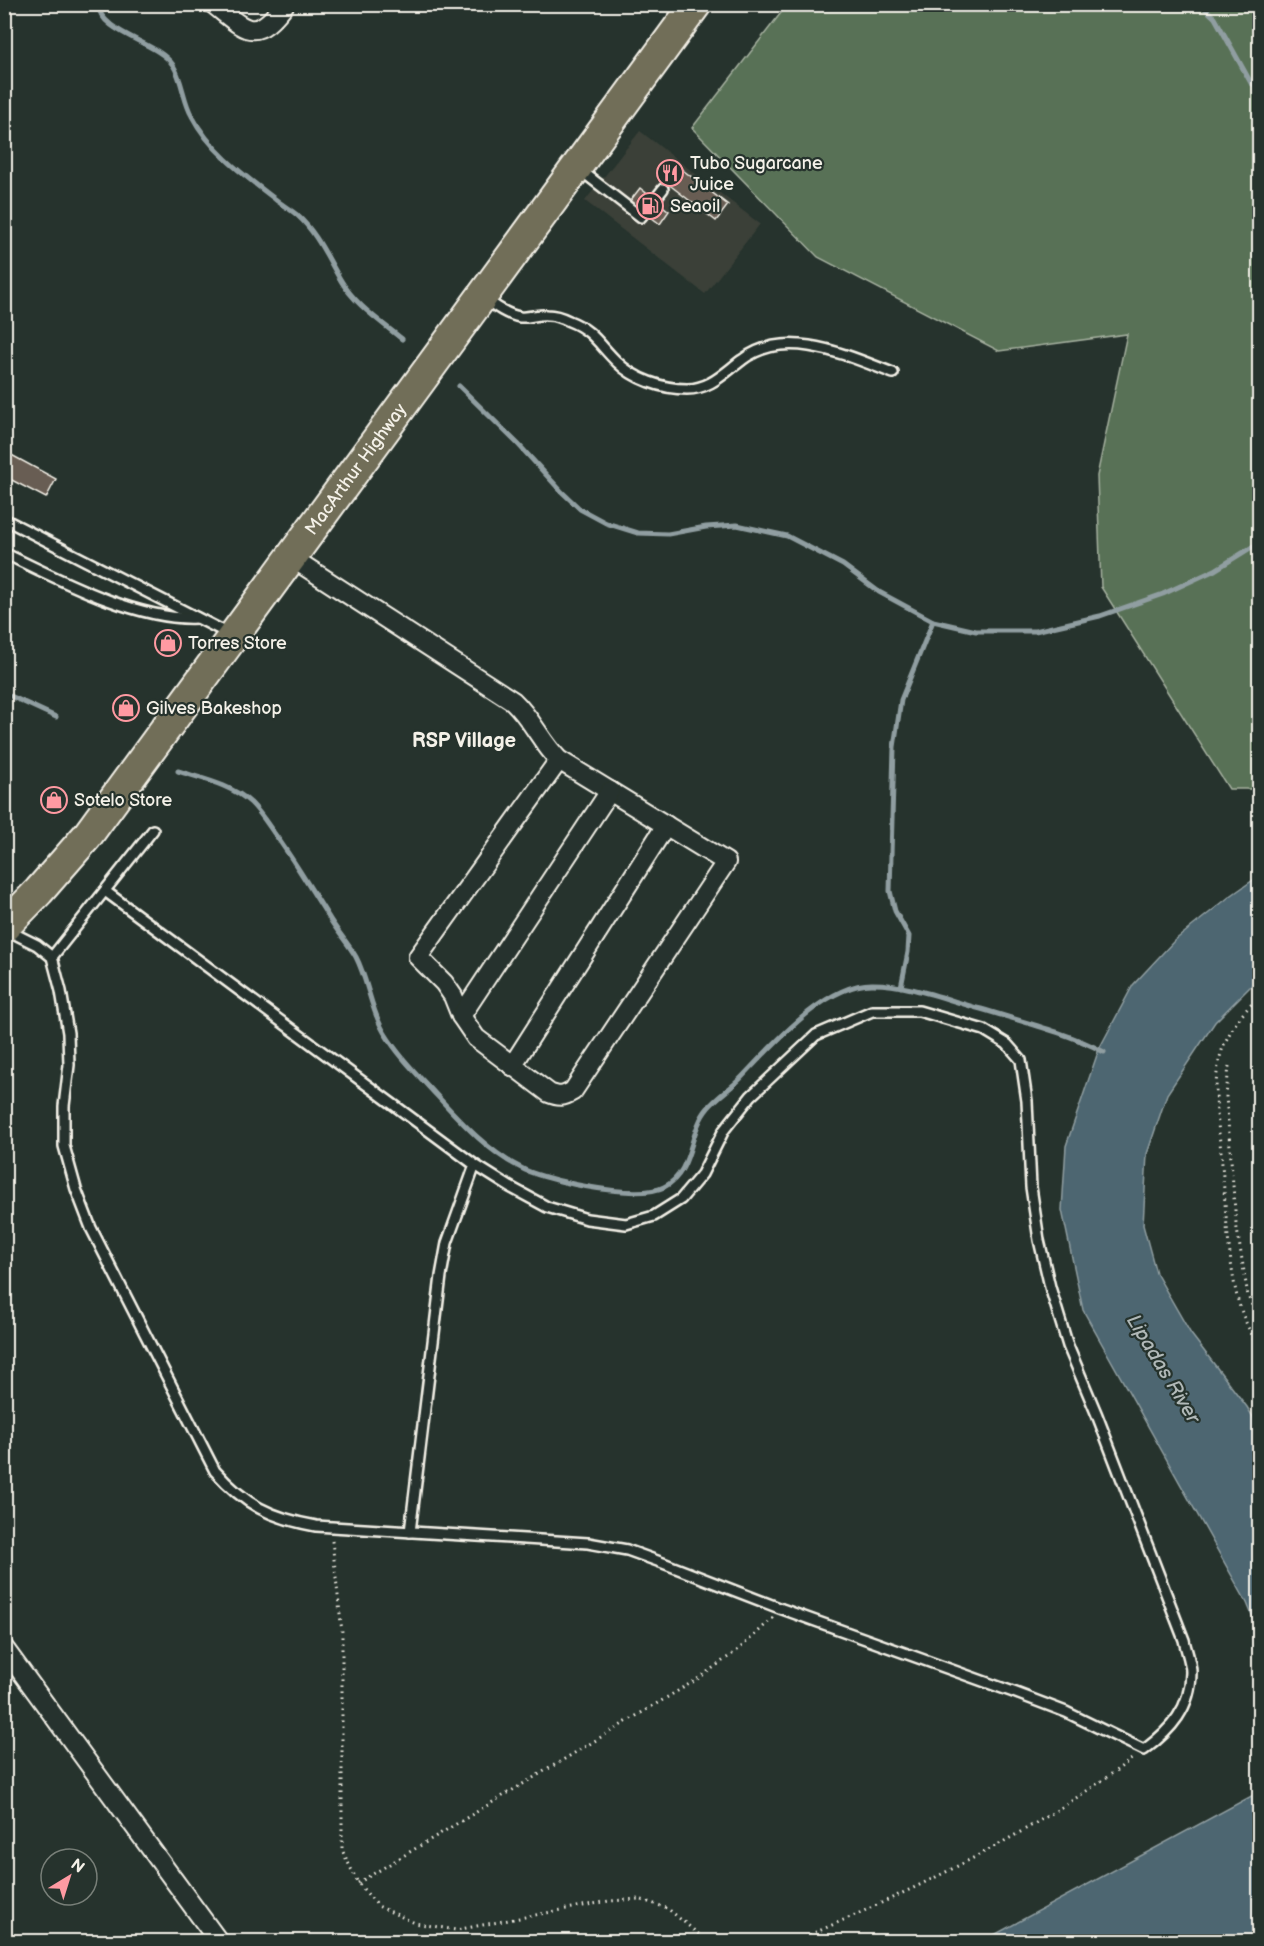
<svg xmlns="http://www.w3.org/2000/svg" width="1264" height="1946" font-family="'Balsamiq Sans',sans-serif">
  <rect width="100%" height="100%" fill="#26332d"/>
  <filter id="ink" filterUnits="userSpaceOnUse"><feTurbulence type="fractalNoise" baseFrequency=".0167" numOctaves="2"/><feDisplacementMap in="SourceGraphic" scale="12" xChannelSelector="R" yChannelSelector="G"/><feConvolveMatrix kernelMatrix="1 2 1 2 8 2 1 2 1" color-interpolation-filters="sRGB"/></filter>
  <g filter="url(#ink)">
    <path fill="#3a4038" d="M640 131 760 224 705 294 585 201Z"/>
    <path fill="#587157" stroke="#a6b1a0" stroke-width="1.5" d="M787 5H1259V789H1229L1101 587 1097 476 1127 334 999 351 818 257 692 128Z"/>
    <g fill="#4d6671" stroke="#909ea1" stroke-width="1.5">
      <path d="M1259 876V978L1215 1022 1167 1094 1147 1154 1143 1225 1156 1273 1191 1334 1247 1407 1259 1427V1632L1247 1603 1083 1310 1062 1210 1066 1146 1099 1049 1133 985 1174 941 1229 897Z"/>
      <path d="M1259 1792V1938L1252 1942 983 1941Z"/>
    </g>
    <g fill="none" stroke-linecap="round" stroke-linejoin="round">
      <g stroke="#909ea1" stroke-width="5">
        <path d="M98 4C100 34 157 41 173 65 183 81 183 101 192 116 210 151 245 176 275 199 282 205 290 209 297 215 317 233 327 257 340 279 354 304 380 321 402 339"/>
        <path d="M1200 4 1215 18 1251 83 1260 88"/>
        <path d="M459 386 518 444 561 491 580 509 606 523 638 533 668 534 706 527 737 525 787 536 843 565 879 592 933 621 976 631H1035L1100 616 1163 594 1215 570 1260 542"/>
        <path d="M4 693 56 717"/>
        <path d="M178 771C203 779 232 785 251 803 260 812 267 823 274 833 294 860 310 888 328 916 336 930 348 943 356 957 368 980 370 1008 384 1032 396 1052 412 1069 427 1085 456 1116 486 1152 525 1170 536 1175 549 1178 560 1181 584 1187 643 1198 664 1187 694 1172 688 1131 708 1108 717 1097 730 1089 740 1079 771 1047 825 983 873 984 908 984 948 1000 981 1009 1023 1022 1066 1032 1104 1052"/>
        <path d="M901 987 908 952 909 936 895 911 890 891 894 747 901 700 933 621"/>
      </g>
    </g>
    <g fill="#685d53" stroke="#f4f1e8" stroke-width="1.5">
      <path d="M671 161 728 205 716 221 658 176Z"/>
      <path d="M640 188 669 211 660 224 630 201Z"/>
      <path d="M4 451 56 479 46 498 4 476Z"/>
    </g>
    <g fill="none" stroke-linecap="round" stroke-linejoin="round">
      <defs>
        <g id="service">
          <path d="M579 169 641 217 663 189"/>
          <path d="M484 298C495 306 507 315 520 317 529 318 538 314 547 315 555 315 563 318 569 321 593 330 600 346 617 362 634 379 662 389 687 389 710 389 724 373 742 360 786 326 848 356 893 373"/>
          <path d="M4 519 229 634"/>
          <path d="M4 553C58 579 137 621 197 618"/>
          <path d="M7 930 37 945 52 957 61 991 68 1033 69 1065 64 1106V1146L76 1189 91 1228 215 1471C245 1505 271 1518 316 1526L588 1543 627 1550 663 1563 782 1609 1016 1693 1066 1712 1144 1750C1171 1730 1191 1708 1191 1672 1191 1662 1186 1650 1184 1640L1097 1415 1068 1346 1050 1287 1039 1240 1031 1187 1027 1101 1021 1060 1007 1044 984 1030 919 1011H872L816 1035 751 1096 724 1130 702 1174 681 1199 654 1216 626 1224 587 1219 547 1207 510 1187 475 1165 105 891"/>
          <path d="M52 957 153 830"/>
          <path d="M410 1532 441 1276 447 1243 475 1165"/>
        </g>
        <g id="minor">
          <path d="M213 4C247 31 254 44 285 4"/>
          <path d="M292 558 513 701C533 720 540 741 559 760L726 862 573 1091C563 1097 559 1097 549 1093L476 1038 461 1016 453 996 444 983 418 957 559 760"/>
          <path d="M461 1016 610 791"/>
          <path d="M512 1066 666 825"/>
          <path d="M4 1648 219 1942"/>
        </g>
        <g id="trunk">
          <path id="s1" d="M4 927 39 891 87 836 696 4"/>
        </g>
      </defs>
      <use href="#service" stroke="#f4f1e8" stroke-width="14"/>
      <use href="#minor" stroke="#f4f1e8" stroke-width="22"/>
      <use href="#trunk" stroke="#f4f1e8" stroke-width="34"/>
      <g stroke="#f4f1e8" stroke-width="3" stroke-dasharray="1.5 4.5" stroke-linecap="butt">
        <path d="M1260 996C1242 1012 1226 1034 1220 1057 1212 1087 1218 1121 1221 1152 1225 1197 1227 1248 1236 1292 1240 1313 1251 1333 1260 1352"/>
        <path d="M1229 1066 1226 1096 1236 1223 1248 1296 1260 1325"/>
        <path d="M332 1541 342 1632V1850L358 1883 378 1906 415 1923 456 1930 609 1901 639 1899 667 1908 708 1942"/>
        <path d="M358 1883 696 1680 738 1650 773 1618"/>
        <path d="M793 1942C912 1891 1030 1836 1133 1758"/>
      </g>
      <use href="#service" stroke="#26332d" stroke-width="9"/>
      <use href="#minor" stroke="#26332d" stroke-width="18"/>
      <use href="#trunk" stroke="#716e59" stroke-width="30"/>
    </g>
  </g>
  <defs>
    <symbol id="restaurant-ring" viewBox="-11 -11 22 22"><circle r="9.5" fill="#26332d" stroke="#ff9aa2" stroke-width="1.5"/><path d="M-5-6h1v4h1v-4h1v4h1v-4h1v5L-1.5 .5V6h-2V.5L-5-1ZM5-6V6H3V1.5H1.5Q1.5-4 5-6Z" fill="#ff9aa2"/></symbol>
    <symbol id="fuel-ring" viewBox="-11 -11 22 22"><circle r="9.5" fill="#26332d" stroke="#ff9aa2" stroke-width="1.5"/><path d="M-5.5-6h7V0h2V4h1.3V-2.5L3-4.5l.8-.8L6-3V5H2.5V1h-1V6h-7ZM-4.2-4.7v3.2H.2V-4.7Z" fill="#ff9aa2"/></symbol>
    <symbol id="shop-ring" viewBox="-11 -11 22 22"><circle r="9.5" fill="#26332d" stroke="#ff9aa2" stroke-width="1.5"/><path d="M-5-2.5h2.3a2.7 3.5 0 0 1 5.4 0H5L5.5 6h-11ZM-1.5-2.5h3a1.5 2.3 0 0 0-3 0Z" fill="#ff9aa2"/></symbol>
  </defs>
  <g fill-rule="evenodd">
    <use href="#restaurant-ring" x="655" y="158" width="30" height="30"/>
    <use href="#fuel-ring" x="635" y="191" width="30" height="30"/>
    <use href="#shop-ring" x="153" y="628" width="30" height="30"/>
    <use href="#shop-ring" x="111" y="693" width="30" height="30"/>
    <use href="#shop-ring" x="39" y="785" width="30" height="30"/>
  </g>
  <g text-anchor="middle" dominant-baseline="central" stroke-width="4.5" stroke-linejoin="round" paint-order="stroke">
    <g font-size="18" fill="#f4f1e8" stroke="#26332d" text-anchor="start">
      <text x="690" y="163">Tubo Sugarcane<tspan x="690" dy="21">Juice</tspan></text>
      <text x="670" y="206">Seaoil</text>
      <text x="188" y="643">Torres Store</text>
      <text x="146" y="708">Gilves Bakeshop</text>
      <text x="74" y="800">Sotelo Store</text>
    </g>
    <g font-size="18" fill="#f4f1e8" stroke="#26332d">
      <text stroke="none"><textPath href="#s1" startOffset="578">MacArthur Highway</textPath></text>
    </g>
    <g font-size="20" font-weight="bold" fill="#f4f1e8" stroke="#26332d">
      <text x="464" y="741">RSP Village</text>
    </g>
    <g font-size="20" font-style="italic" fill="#b1b9b8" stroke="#26332d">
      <text transform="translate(1163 1369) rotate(59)">Lipadas River</text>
    </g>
  </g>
  <rect width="1264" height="1946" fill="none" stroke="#26332d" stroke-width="24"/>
  <rect x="12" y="12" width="1240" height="1922" fill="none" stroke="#f4f1e8" stroke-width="2" filter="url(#ink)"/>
  <g transform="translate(69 1877) rotate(38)"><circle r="28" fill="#26332d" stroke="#787f78" stroke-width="1.5"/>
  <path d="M0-4.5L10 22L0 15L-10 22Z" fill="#ff9aa2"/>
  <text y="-9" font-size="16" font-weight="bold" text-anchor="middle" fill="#f4f1e8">N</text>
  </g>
</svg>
